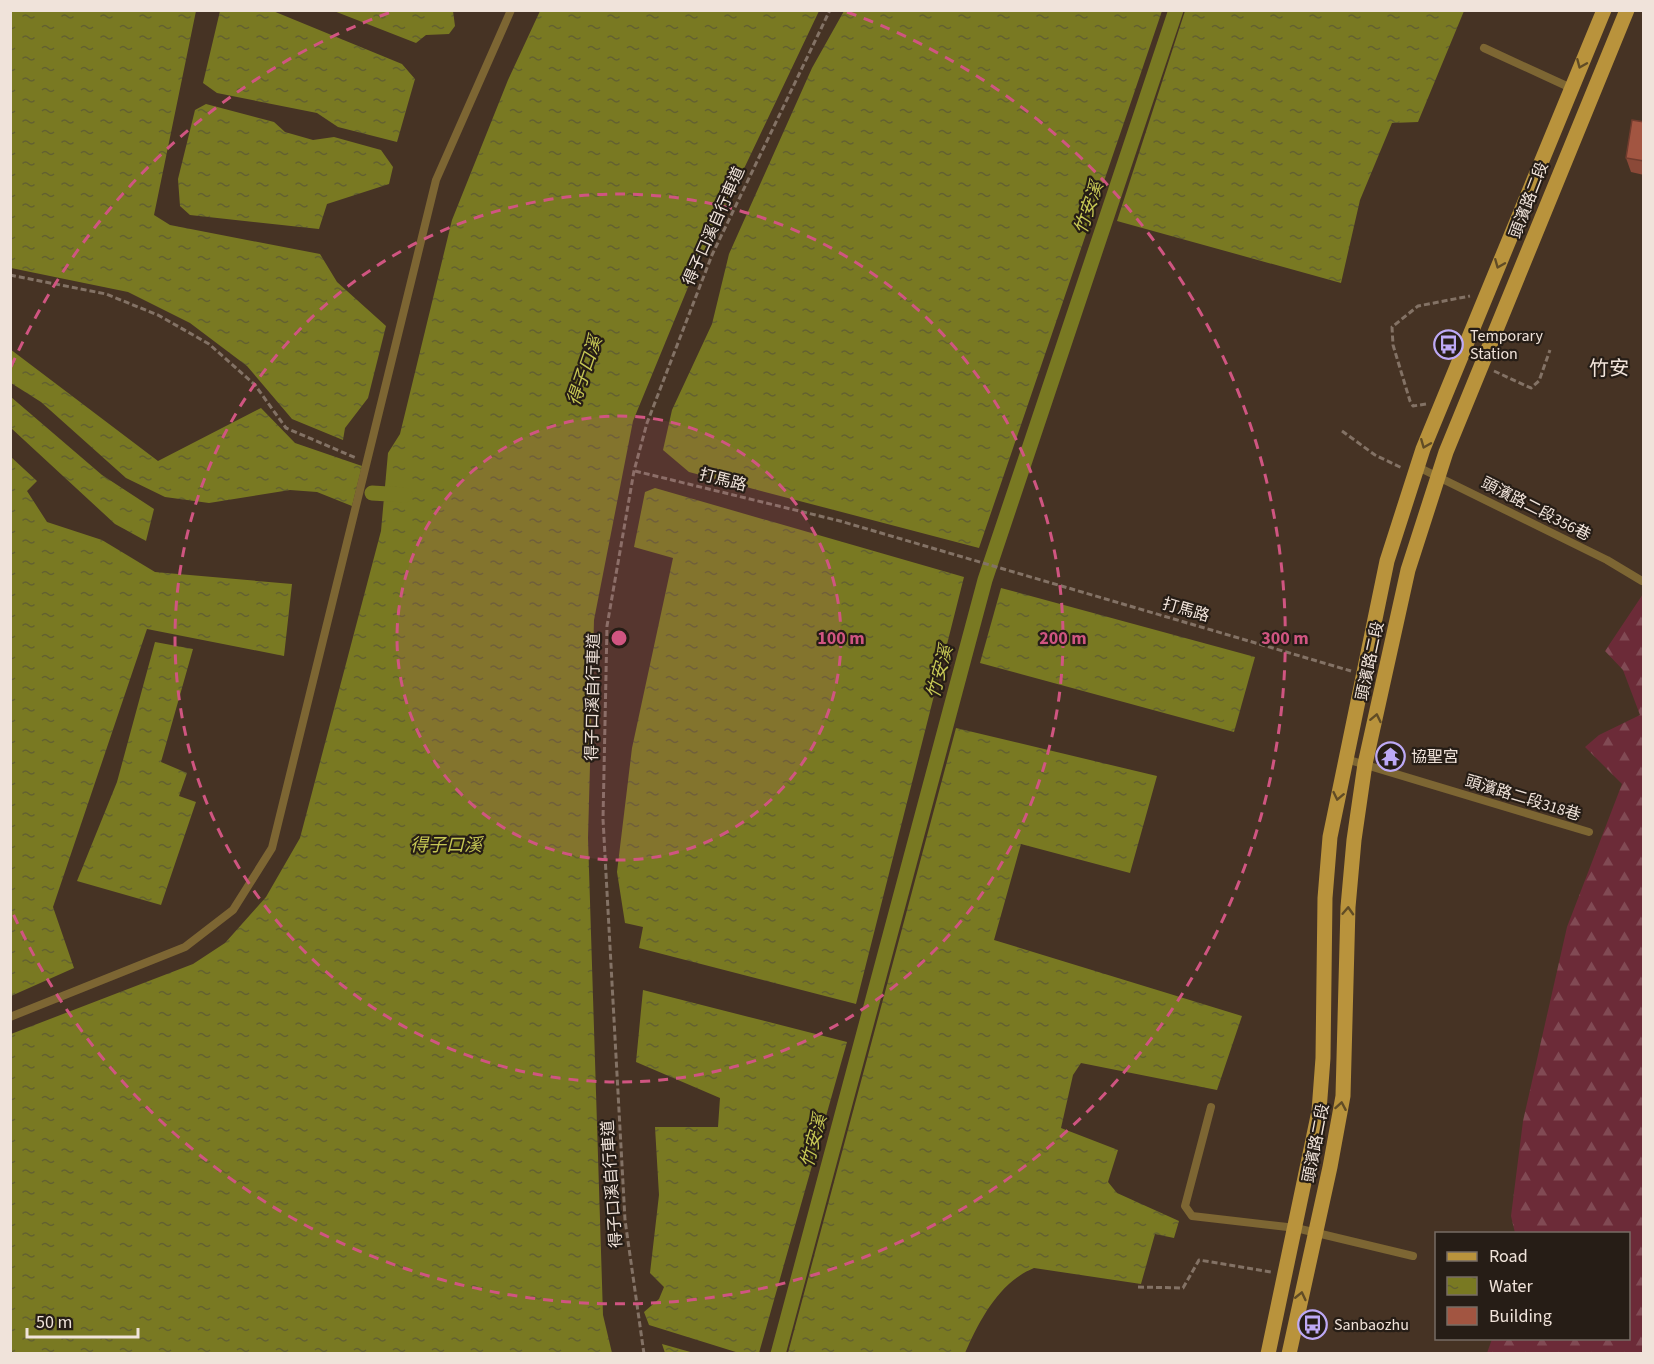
<svg xmlns="http://www.w3.org/2000/svg" width="1654" height="1364" font-family="'Source Sans 3','Noto Sans TC',sans-serif">
  <defs>
    <pattern id="forest-firs" width="22" height="20" patternUnits="userSpaceOnUse" patternTransform="scale(1.5)"><rect width="22" height="20" fill="#6c2b38"/><path d="M5 1l3.5 6h-7zM16 11l3.5 6h-7z" fill="#814a54"/></pattern>
    <pattern id="water-ripples" width="26" height="14" patternUnits="userSpaceOnUse" patternTransform="scale(1.5)"><rect width="26" height="14" fill="#797922"/><path d="M2 4q2-2 4 0t4 0M15 11q2-2 4 0t4 0" fill="none" stroke="#636130"/></pattern>
  </defs>
  <rect width="100%" height="100%" fill="#463324"/>
  <path fill="url(#forest-firs)" d="M1643 594V1348L1641 1354 1487 1353 1492 1339 1628 1338V1234L1515 1233 1511 1216 1523 1121 1567 927 1622 784 1585 747 1599 735 1640 715 1623 670 1605 651Z"/>
  <g fill="url(#water-ripples)">
    <path d="M10 11H196L154 215 170 225 320 254 337 282 386 326 368 398 345 428 343 440 292 419 247 366 190 323 128 292 11 268Z"/>
    <path d="M220 11H273L402 64 415 79 397 142 338 127 317 113 217 93 203 83Z"/>
    <path d="M334 11H453L455 26 449 34 426 35 416 43Z"/>
    <path d="M540 11H819L691 280 633 421 594 620 588 838 603 1315 612 1353H11V1034L193 964 225 943 266 897 300 838 381 531 388 453 400 434 452 220 508 80Z"/>
    <path d="M844 11H1162L979 548 689 472 663 450 672 410 712 324 729 254 812 68Z"/>
    <path d="M1185 11H1464L1418 122 1392 123 1360 200 1341 283 1117 221Z"/>
    <path d="M206 104 274 122 285 132 313 140 334 137 381 150 393 167 389 184 327 204 319 229 190 215 180 206 178 179 195 110Z"/>
    <path d="M10 349 158 461 261 408 295 443 362 466 352 506 317 492 290 490 209 503 165 497 126 478 41 402 11 383Z"/>
    <path d="M11 397 102 475 154 509 146 541 115 524 11 428Z"/>
    <path d="M11 457 37 481 27 491 47 522 102 540 155 572 292 584 284 656 147 629 53 907 74 968 11 996Z"/>
    <path d="M655 488 964 577 856 1004 639 948 643 927 625 923 617 872 632 748 673 558 634 547 645 492Z"/>
    <path d="M1001 588 1255 657 1234 732 980 663Z"/>
    <path d="M155 642 193 649 161 762 187 773 179 796 196 802 161 905 77 881 117 782Z"/>
    <path d="M956 728 1157 776 1130 873 1021 844 994 940 1242 1016 1217 1090 1081 1063 1073 1075 1061 1128 1118 1150 1108 1182 1117 1193 1179 1221 1174 1238 1155 1234 1141 1284 1034 1268C999 1282 979 1321 965 1353H788Z"/>
    <path d="M643 990 847 1042 759 1353H739L649 1325 644 1312 659 1299 664 1287 650 1273 659 1195 655 1127H718L720 1098 636 1062Z"/>
    <path d="M662 1344 694 1353H665Z"/>
  </g>
  <g fill="none" stroke-linecap="round" stroke-linejoin="round">
    <g stroke="#797922" stroke-width="15">
      <path d="M372 493 405 495"/>
      <path d="M778 1354 985 580 1176 10"/>
    </g>
    <g stroke="#837265" stroke-width="3" stroke-dasharray="6 3" stroke-linecap="butt">
      <path d="M10 275 106 294 158 315 209 344 255 385 286 428 356 458"/>
      <path d="M1494 371 1531 388 1539 381 1550 350"/>
      <path d="M1426 404 1413 406 1410 401 1393 345 1392 327 1418 306 1470 296"/>
      <path d="M1342 431 1375 455 1402 468"/>
      <path d="M635 471 840 521 1351 671"/>
      <path d="M1138 1287 1183 1288 1199 1260 1271 1272"/>
      <path d="M644 1354 625 1220 603 819 607 626 634 471 647 423 712 255 830 10"/>
    </g>
    <g stroke="#7d6633" stroke-width="8">
      <path d="M1484 48 1571 88"/>
      <path d="M1416 466 1607 560 1642 581"/>
      <path d="M1346 759 1589 832"/>
      <path d="M10 1017 185 947 233 910 272 848 436 180 511 10"/>
      <path d="M1211 1107 1185 1206 1192 1216 1296 1228 1413 1256"/>
    </g>
    <g stroke="#b9933c" stroke-width="15">
      <path d="M1268 1354 1319 1111 1323 1058 1325 898 1330 837 1387 561 1423 449 1604 10"/>
      <path d="M1289 1354 1330 1167 1343 1096 1348 907 1354 840 1365 764 1408 570 1446 452 1627 10"/>
    </g>
  </g>
  <path fill="#8b4938" d="M1644 122V175L1631 172 1626 158Z"/>
  <path fill="#a25541" stroke="#713c2e" stroke-width="1.5" d="M1632 120 1644 122V161L1626 158Z"/>
  <defs><path id="oneway-chevron" d="M-2-3.5L2.5 0L-2 3.5" fill="none" stroke-width="1.6" stroke-linecap="round" stroke-linejoin="round" transform="scale(1.5)"/></defs>
  <g stroke="#614c25">
    <use href="#oneway-chevron" transform="translate(1581 64) rotate(113)"/>
    <use href="#oneway-chevron" transform="translate(1499 264) rotate(112)"/>
    <use href="#oneway-chevron" transform="translate(1425 444) rotate(112)"/>
    <use href="#oneway-chevron" transform="translate(1376 718) rotate(-78)"/>
    <use href="#oneway-chevron" transform="translate(1338 796) rotate(102)"/>
    <use href="#oneway-chevron" transform="translate(1348 911) rotate(-87)"/>
    <use href="#oneway-chevron" transform="translate(1341 1106) rotate(-80)"/>
    <use href="#oneway-chevron" transform="translate(1301 1296) rotate(-77)"/>
  </g>
  <circle cx="619" cy="638" r="222" fill="#d05581" fill-opacity=".12"/>
  <g fill="none" stroke="#d05581" stroke-width="3" stroke-dasharray="10 8">
    <circle cx="619" cy="638" r="222"/>
    <circle cx="619" cy="638" r="444"/>
    <path d="M11 367A666 666 0 0 1 391 12M847 12A666 666 0 1 1 11 909"/>
  </g>
  <defs>
    <symbol id="bus-ring" viewBox="-11 -11 22 22"><circle r="9.5" fill="#261d16" stroke="#bda9f5" stroke-width="1.5"/><path d="M-5-6H5V4H4V6H2V4H-2V6H-4V4H-5ZM-3.5-4V0h7V-4ZM-3.5 1.2v1.5H-2V1.2ZM2 1.2v1.5H3.5V1.2Z" fill="#bda9f5"/></symbol>
    <symbol id="temple-ring" viewBox="-11 -11 22 22"><circle r="9.5" fill="#261d16" stroke="#bda9f5" stroke-width="1.5"/><path d="M0-6L5-2H3V0L6.5 2.5H4V6H1.5V3h-3V6H-4V2.5H-6.5L-3 0V-2H-5Z" fill="#bda9f5"/></symbol>
  </defs>
  <g fill-rule="evenodd">
    <use href="#bus-ring" x="1432" y="328" width="33" height="33"/>
    <use href="#temple-ring" x="1374" y="740" width="33" height="33"/>
    <use href="#bus-ring" x="1296" y="1308" width="33" height="33"/>
  </g>
  <g text-anchor="middle" dominant-baseline="central" stroke-width="4.5" stroke-linejoin="round" paint-order="stroke">
    <g font-size="16" fill="#f0e3da" stroke="#261d16">
      <text transform="translate(1529 200) rotate(-69)">頭濱路二段</text>
      <text transform="translate(714 226) rotate(-66)">得子口溪自行車道</text>
      <text transform="translate(723 480) rotate(14)">打馬路</text>
      <text transform="translate(1536 509) rotate(27)">頭濱路二段356巷</text>
      <text transform="translate(1186 610) rotate(16)">打馬路</text>
      <text transform="translate(1370 661) rotate(-78)">頭濱路二段</text>
      <text transform="translate(593 697) rotate(-89)">得子口溪自行車道</text>
      <text transform="translate(1523 798) rotate(17)">頭濱路二段318巷</text>
      <text transform="translate(1316 1143) rotate(-79)">頭濱路二段</text>
      <text transform="translate(612 1184) rotate(-94)">得子口溪自行車道</text>
    </g>
    <g font-size="16" fill="#f0e3da" stroke="#261d16" text-anchor="start">
      <text x="1470" y="336">Temporary<tspan x="1470" dy="18">Station</tspan></text>
      <text x="1411" y="757">協聖宮</text>
      <text x="1334" y="1325">Sanbaozhu</text>
    </g>
    <g font-size="18" font-style="italic" fill="#c6c754" stroke="#261d16">
      <text transform="translate(1089 208) rotate(-71)">竹安溪</text>
      <text transform="translate(585 371) rotate(-71)">得子口溪</text>
      <text transform="translate(940 672) rotate(-75)">竹安溪</text>
      <text x="446" y="845">得子口溪</text>
      <text transform="translate(814 1141) rotate(-75)">竹安溪</text>
    </g>
    <g font-size="20" fill="#f0e3da" stroke="#261d16">
      <text x="1609" y="369">竹安</text>
    </g>
  </g>
  <circle cx="619" cy="638" r="9" fill="#d05581" stroke="#261d16" stroke-width="3"/>
  <g font-size="18" text-anchor="middle" font-weight="bold" fill="#d05581" stroke="#261d16" stroke-width="4.5" stroke-linejoin="round" paint-order="stroke">
    <text x="841" y="644">100 m</text>
    <text x="1063" y="644">200 m</text>
    <text x="1285" y="644">300 m</text>
  </g>
  <rect width="1654" height="1364" fill="none" stroke="#f0e3da" stroke-width="24"/>
  <rect x="1435" y="1232" width="195" height="108" fill="#261d16" stroke="#776c64" stroke-width="1.5"/>
  <rect x="1447" y="1252" width="30" height="9" fill="#b9933c" stroke="#776c64" stroke-width="1.5"/>
  <text x="1489" y="1262" font-size="18" fill="#f0e3da">Road</text>
  <rect x="1447" y="1277" width="30" height="18" fill="url(#water-ripples)" stroke="#776c64" stroke-width="1.5"/>
  <text x="1489" y="1292" font-size="18" fill="#f0e3da">Water</text>
  <rect x="1447" y="1307" width="30" height="18" fill="#a25541" stroke="#776c64" stroke-width="1.5"/>
  <text x="1489" y="1322" font-size="18" fill="#f0e3da">Building</text>
  <path d="M27 1328v9h111v-9" fill="none" stroke="#f0e3da" stroke-width="3"/>
  <text x="36" y="1328" font-size="18" fill="#f0e3da" stroke="#261d16" stroke-width="4.5" paint-order="stroke">50 m</text>
</svg>
